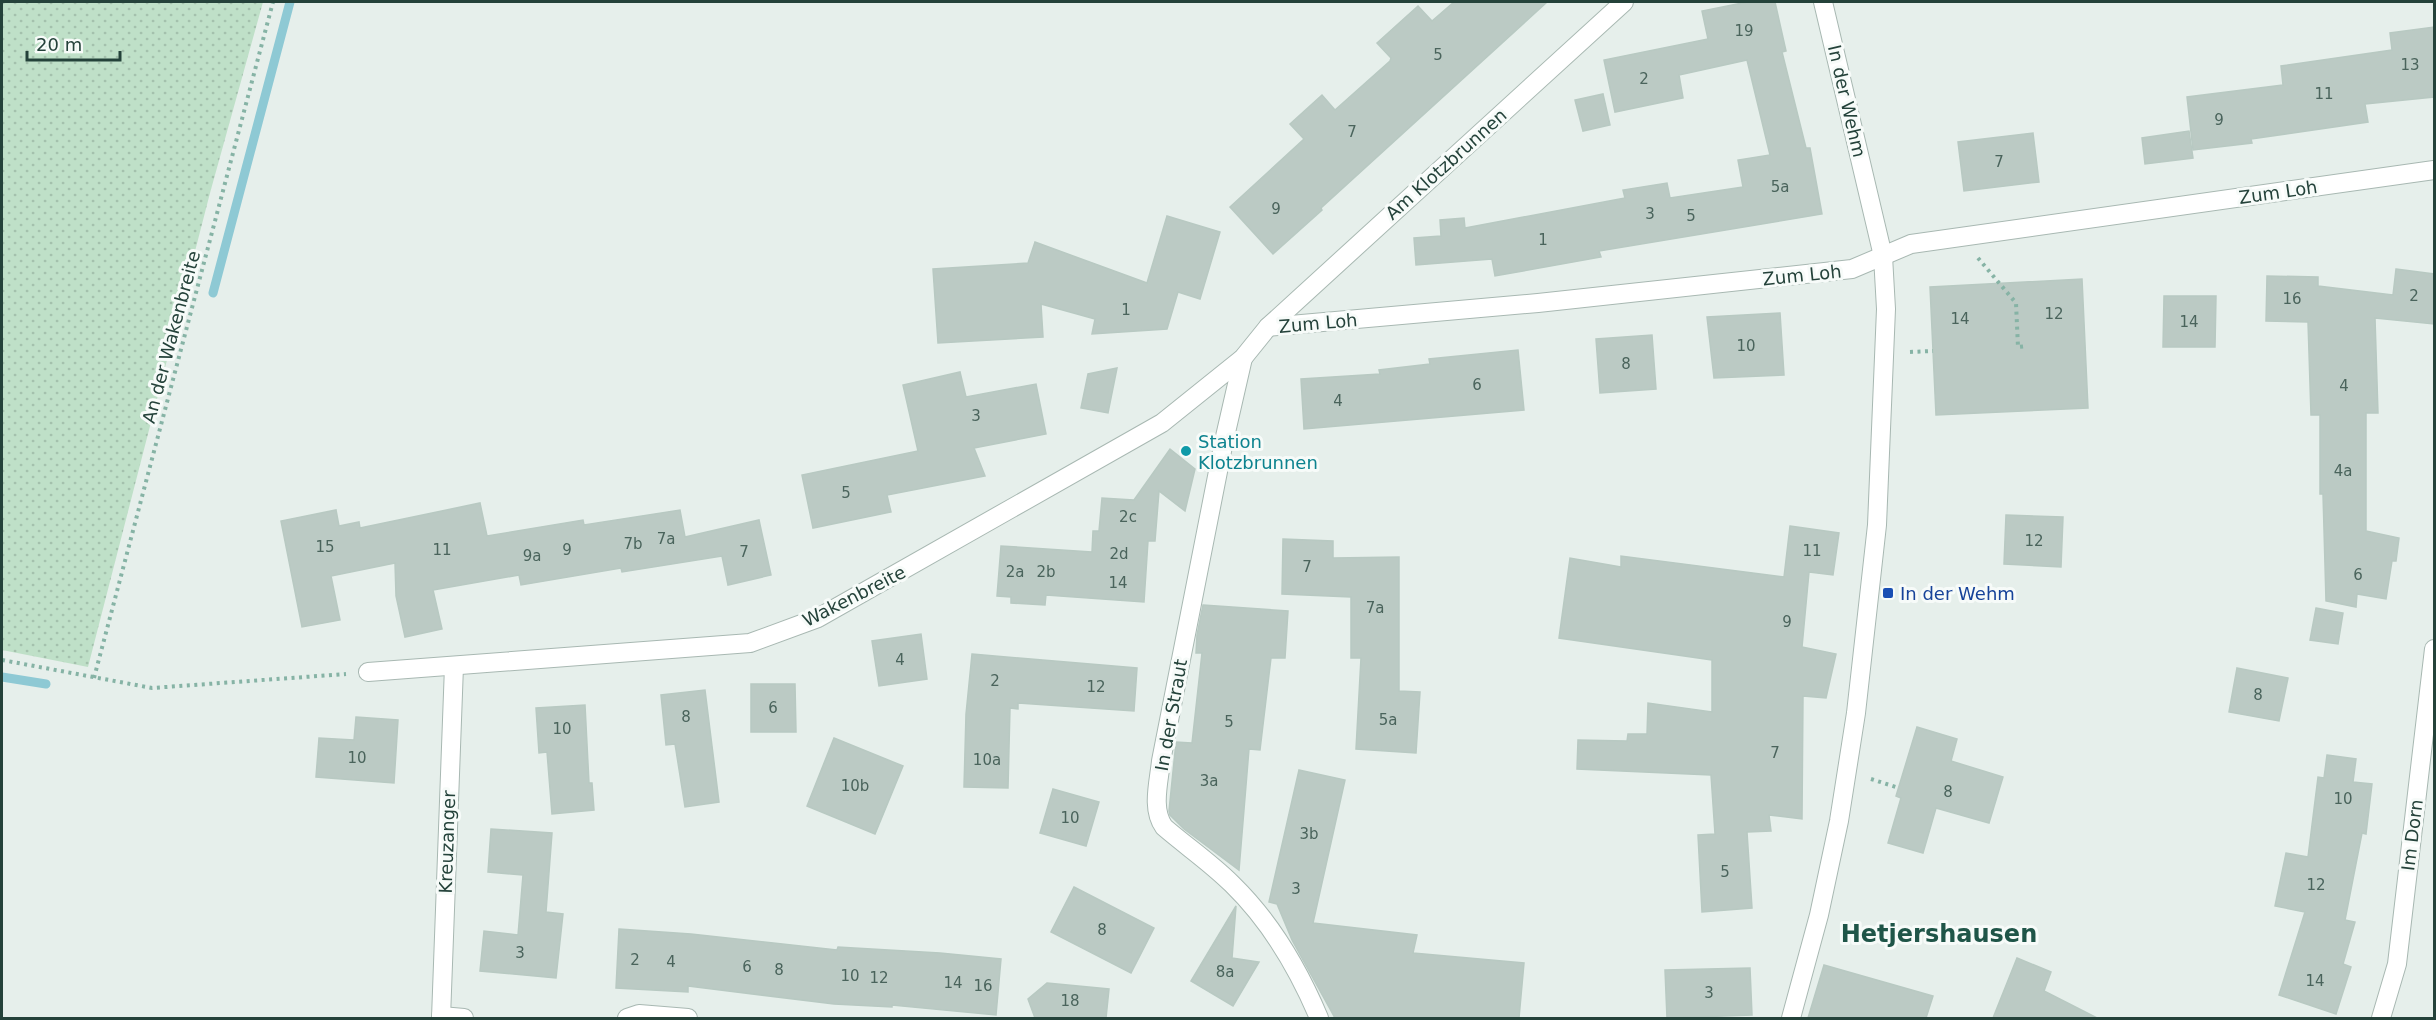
<svg xmlns="http://www.w3.org/2000/svg" width="2436" height="1020" font-family="'DejaVu Sans',sans-serif">
  <defs>
    <pattern id="grass-dots" width="8" height="8" patternUnits="userSpaceOnUse" patternTransform="scale(1.5)"><rect width="8" height="8" fill="#bfe0c8"/><path d="M2 2h.1M6 6h.1" fill="none" stroke="#a4c1ad" stroke-width="1.8" stroke-linecap="round"/></pattern>
  </defs>
  <rect width="100%" height="100%" fill="#e6efeb"/>
  <path fill="url(#grass-dots)" d="M2 2H263L210 193 88 667 2 650Z"/>
  <g fill="none" stroke-linecap="round" stroke-linejoin="round">
    <g stroke="#8ec9d4" stroke-width="9">
      <path d="M213 293 290 2"/>
      <path d="M2 677 46 684"/>
    </g>
  </g>
  <g fill="#bbcac4" stroke="#b8c9c2" stroke-width="1.5">
    <path d="M1454 2H1547L1321 208 1322 210 1273 254 1230 207 1304 139 1290 124 1322 95 1335 110 1390 61 1391 58 1377 43 1418 6 1432 21Z"/>
    <path d="M1747 2H1775L1786 51 1782 52 1806 148H1810L1822 214 1599 251 1601 257 1495 276 1492 259 1416 265 1414 238 1441 236 1440 220 1464 218 1465 228 1625 198 1623 190 1667 183 1670 198 1743 187 1738 160 1770 155 1747 60 1679 75 1683 98 1615 112 1604 60 1708 39 1702 11Z"/>
    <path d="M2434 27V97L2365 104 2368 122 2251 139 2252 143 2193 150 2187 97 2283 85 2281 66 2392 50 2390 33Z"/>
    <path d="M1603 94 1610 125 1583 131 1575 100Z"/>
    <path d="M2189 131 2193 158 2145 164 2142 138Z"/>
    <path d="M2033 133 2039 182 1964 191 1958 142Z"/>
    <path d="M1167 216 1220 232 1200 299 1178 292 1167 329 1092 334 1095 319 1041 304 1043 337 938 343 933 269 1028 263 1035 242 1147 283Z"/>
    <path d="M2396 269 2434 274V324L2375 318 2378 413H2366V531L2399 538 2396 561H2392L2386 599 2357 594 2356 607 2326 601 2323 494H2320V415H2311L2308 322 2266 321 2267 276 2318 277V286L2393 295Z"/>
    <path d="M2082 279 2088 408 1936 415 1930 287Z"/>
    <path d="M2164 296H2216L2215 347H2163Z"/>
    <path d="M1780 313 1784 375 1714 378 1707 317Z"/>
    <path d="M1652 335 1656 389 1600 393 1596 339Z"/>
    <path d="M1518 350 1524 410 1304 429 1301 379 1380 374 1379 370 1430 364 1429 359Z"/>
    <path d="M1117 368 1108 413 1081 408 1088 374Z"/>
    <path d="M960 372 966 397 1036 384 1046 434 974 448 985 476 887 495 891 512 813 528 802 475 918 451 903 385Z"/>
    <path d="M1170 449 1195 469 1185 511 1159 491 1155 541H1148L1144 602 1046 595 1045 605 1011 603V597L997 596 1001 546 1092 552 1093 531H1099L1102 498 1134 500Z"/>
    <path d="M480 503 487 536 583 520 584 525 680 510 685 537 759 520 771 575 728 585 722 556 622 572 621 568 521 585 519 575 433 590 442 629 405 637 396 596 395 563 331 576 340 620 302 627 281 521 336 510 339 526 359 522 360 528Z"/>
    <path d="M2006 515 2063 517 2061 567 2004 564Z"/>
    <path d="M1790 526 1839 533 1833 575 1809 572 1802 647 1836 654 1826 698 1803 696 1802 819 1769 815 1771 831 1747 832 1752 908 1702 912 1698 835 1715 834 1711 775 1577 769 1578 740 1627 741 1628 734H1647L1648 703 1712 712V660L1559 638 1570 558 1621 567V556L1784 577Z"/>
    <path d="M1283 539 1333 541V558L1399 557V691L1420 692 1416 753 1356 749 1361 658H1351V597L1282 594Z"/>
    <path d="M1203 605 1288 611 1285 658H1271L1260 750 1249 749 1239 870 1184 829 1170 815 1169 811 1176 742 1192 743 1202 653H1196L1197 635Z"/>
    <path d="M2316 608 2343 613 2338 644 2310 640Z"/>
    <path d="M921 634 927 679 879 686 872 641Z"/>
    <path d="M972 654 1137 668 1134 711 1018 703V709L1010 708 1008 788 964 787 966 714Z"/>
    <path d="M2237 668 2288 678 2279 721 2229 712Z"/>
    <path d="M751 684H795L796 732H751Z"/>
    <path d="M705 690 719 802 685 807 675 744 666 745 661 695Z"/>
    <path d="M585 705 589 783H592L594 810 552 814 547 752 539 753 536 708Z"/>
    <path d="M356 717 398 720 394 783 316 777 319 738 354 740Z"/>
    <path d="M1917 727 1957 739 1951 761 2003 777 1989 823 1936 808 1923 853 1888 843 1901 798 1896 796Z"/>
    <path d="M834 738 903 766 875 834 807 806Z"/>
    <path d="M2327 755 2356 759 2353 782 2372 784 2366 834 2362 833 2345 920 2355 922 2343 964 2351 967 2336 1014 2279 995 2305 912 2275 906 2286 853 2308 857 2318 777 2324 778Z"/>
    <path d="M1299 770 1345 780 1313 923 1417 935 1413 953 1524 963 1519 1018H1335L1292 940 1277 904 1269 902Z"/>
    <path d="M1053 789 1099 802 1086 846 1040 833Z"/>
    <path d="M491 829 552 833 546 912 563 914 556 978 480 971 484 931 518 935 523 875 488 872Z"/>
    <path d="M1074 887 1154 928 1131 973 1051 932Z"/>
    <path d="M1236 906 1232 958 1259 962 1233 1006 1191 981Z"/>
    <path d="M619 929 691 934 837 950 838 947 940 953 1001 959 996 1015 892 1005V1007L834 1004 688 986V992L616 988Z"/>
    <path d="M2017 958 2051 972 2044 991 2097 1018H1993Z"/>
    <path d="M1824 965 1933 996 1926 1018H1808Z"/>
    <path d="M1750 968 1752 1015 1667 1018 1665 970Z"/>
    <path d="M1047 983 1109 989 1106 1018H1035L1028 999Z"/>
  </g>
  <g fill="none" stroke-linecap="round" stroke-linejoin="round">
    <defs>
      <g id="minor">
        <path d="M1268 327 1538 303 1852 269 1911 244 2434 170"/>
        <path d="M1243 358 1224 441 1161 761C1159 782 1151 809 1164 827 1186 846 1211 863 1232 884 1271 922 1298 968 1319 1018"/>
        <path d="M368 672 750 643 818 618 1162 423 1243 358 1268 327 1624 2"/>
        <path d="M441 1016 464 1018"/>
        <path d="M441 1018 454 666"/>
        <path d="M627 1018 639 1014 688 1018"/>
        <path d="M2381 1018 2397 964 2434 649"/>
      </g>
      <path id="tertiary" d="M1791 1018 1819 915 1839 821 1856 713 1877 525 1886 309 1883 256 1823 2"/>
    </defs>
    <use href="#minor" stroke="#a8b8b2" stroke-width="20"/>
    <use href="#tertiary" stroke="#a8b8b2" stroke-width="20"/>
    <g stroke="#86b3a5" stroke-width="4" stroke-dasharray="3 4.5" stroke-linecap="butt">
      <path d="M1978 258 2016 303 2018 347 2027 346"/>
      <path d="M1910 352 1933 351"/>
      <path d="M2 660 152 688 346 674"/>
      <path d="M94 678 273 2"/>
      <path d="M1871 779 1899 788"/>
    </g>
    <use href="#minor" stroke="#fff" stroke-width="18"/>
    <use href="#tertiary" stroke="#fff" stroke-width="18"/>
  </g>
  <circle fill="#0f9aa8" stroke="#f7fbf9" stroke-width="2" cx="1186" cy="451" r="6"/>
  <rect fill="#1a4fb4" stroke="#f7fbf9" stroke-width="2" x="1882" y="587" width="12" height="12" rx="3"/>
  <g text-anchor="middle" dominant-baseline="central" stroke-width="6" stroke-linejoin="round" paint-order="stroke">
    <g font-size="15" fill="#4a645c">
      <text x="1744" y="31">19</text>
      <text x="1438" y="55">5</text>
      <text x="2410" y="65">13</text>
      <text x="1644" y="79">2</text>
      <text x="2324" y="94">11</text>
      <text x="2219" y="120">9</text>
      <text x="1352" y="132">7</text>
      <text x="1999" y="162">7</text>
      <text x="1780" y="187">5a</text>
      <text x="1276" y="209">9</text>
      <text x="1650" y="214">3</text>
      <text x="1691" y="216">5</text>
      <text x="1543" y="240">1</text>
      <text x="2414" y="296">2</text>
      <text x="2292" y="299">16</text>
      <text x="1126" y="310">1</text>
      <text x="2054" y="314">12</text>
      <text x="1960" y="319">14</text>
      <text x="2189" y="322">14</text>
      <text x="1746" y="346">10</text>
      <text x="1626" y="364">8</text>
      <text x="1477" y="385">6</text>
      <text x="2344" y="386">4</text>
      <text x="1338" y="401">4</text>
      <text x="976" y="416">3</text>
      <text x="2343" y="471">4a</text>
      <text x="846" y="493">5</text>
      <text x="1128" y="517">2c</text>
      <text x="666" y="539">7a</text>
      <text x="2034" y="541">12</text>
      <text x="633" y="544">7b</text>
      <text x="325" y="547">15</text>
      <text x="442" y="550">11</text>
      <text x="567" y="550">9</text>
      <text x="1812" y="551">11</text>
      <text x="744" y="552">7</text>
      <text x="1119" y="554">2d</text>
      <text x="532" y="556">9a</text>
      <text x="1307" y="567">7</text>
      <text x="1015" y="572">2a</text>
      <text x="1046" y="572">2b</text>
      <text x="2358" y="575">6</text>
      <text x="1118" y="583">14</text>
      <text x="1375" y="608">7a</text>
      <text x="1787" y="622">9</text>
      <text x="900" y="660">4</text>
      <text x="995" y="681">2</text>
      <text x="1096" y="687">12</text>
      <text x="2258" y="695">8</text>
      <text x="773" y="708">6</text>
      <text x="686" y="717">8</text>
      <text x="1388" y="720">5a</text>
      <text x="1229" y="722">5</text>
      <text x="562" y="729">10</text>
      <text x="1775" y="753">7</text>
      <text x="357" y="758">10</text>
      <text x="987" y="760">10a</text>
      <text x="1209" y="781">3a</text>
      <text x="855" y="786">10b</text>
      <text x="1948" y="792">8</text>
      <text x="2343" y="799">10</text>
      <text x="1070" y="818">10</text>
      <text x="1309" y="834">3b</text>
      <text x="1725" y="872">5</text>
      <text x="2316" y="885">12</text>
      <text x="1296" y="889">3</text>
      <text x="1102" y="930">8</text>
      <text x="520" y="953">3</text>
      <text x="635" y="960">2</text>
      <text x="671" y="962">4</text>
      <text x="747" y="967">6</text>
      <text x="779" y="970">8</text>
      <text x="1225" y="972">8a</text>
      <text x="850" y="976">10</text>
      <text x="879" y="978">12</text>
      <text x="2315" y="981">14</text>
      <text x="953" y="983">14</text>
      <text x="983" y="986">16</text>
      <text x="1709" y="993">3</text>
      <text x="1070" y="1001">18</text>
    </g>
    <g font-size="18" fill="#24423a" stroke="#f7fbf9">
      <text transform="translate(1847 101) rotate(77)">In der Wehm</text>
      <text transform="translate(1446 164) rotate(-42)">Am Klotzbrunnen</text>
      <text transform="translate(2278 192) rotate(-8)">Zum Loh</text>
      <text transform="translate(1802 275) rotate(-6)">Zum Loh</text>
      <text transform="translate(1318 323) rotate(-5)">Zum Loh</text>
      <text transform="translate(171 337) rotate(-75)">An der Wakenbreite</text>
      <text transform="translate(854 596) rotate(-27)">Wakenbreite</text>
      <text transform="translate(1171 715) rotate(-80)">In der Straut</text>
      <text transform="translate(2412 835) rotate(-83)">Im Dorn</text>
      <text transform="translate(447 842) rotate(-88)">Kreuzanger</text>
    </g>
    <g font-size="18" fill="#0d838f" stroke="#f7fbf9" text-anchor="start">
      <text x="1198" y="441">Station<tspan x="1198" dy="21">Klotzbrunnen</tspan></text>
    </g>
    <g font-size="18" fill="#164399" stroke="#f7fbf9" text-anchor="start">
      <text x="1900" y="593">In der Wehm</text>
    </g>
    <g font-size="24" font-weight="bold" fill="#1f5548" stroke="#f7fbf9">
      <text x="1939" y="934">Hetjershausen</text>
    </g>
  </g>
  <rect width="2436" height="1020" fill="none" stroke="#24423a" stroke-width="6"/>
  <path d="M27 51v9h93v-9" fill="none" stroke="#24423a" stroke-width="3"/>
  <text x="36" y="51" font-size="18" fill="#24423a" stroke="#f7fbf9" stroke-width="4.5" paint-order="stroke">20 m</text>
</svg>
